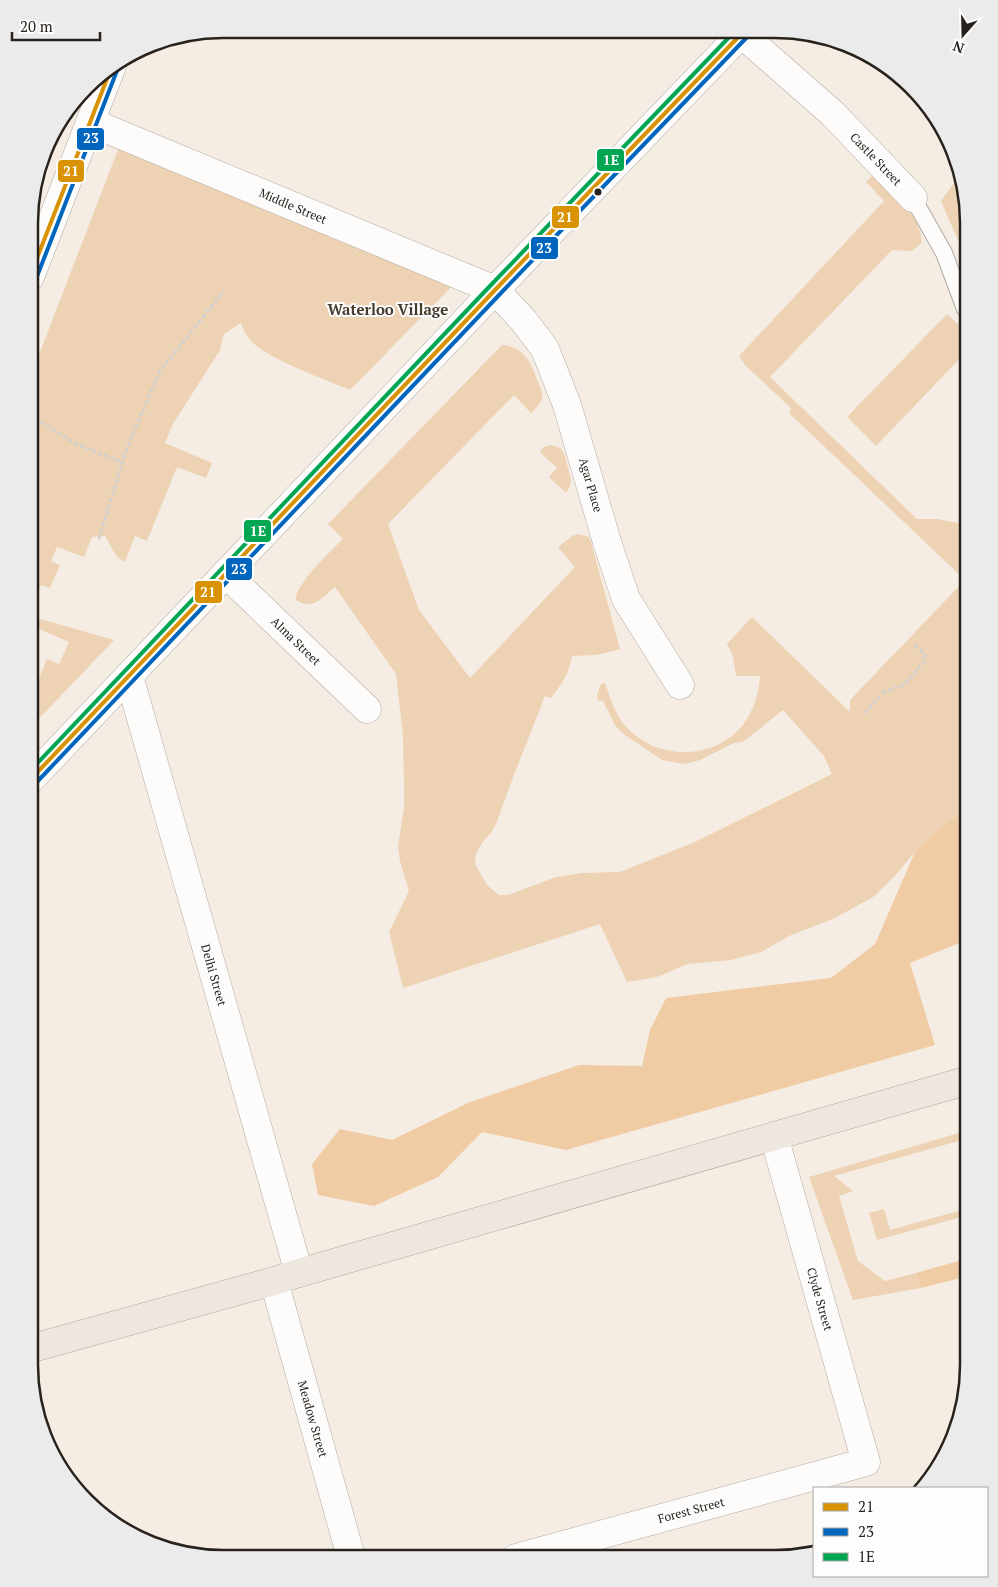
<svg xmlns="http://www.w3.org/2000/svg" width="998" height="1587" font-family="'PT Serif',serif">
  <rect width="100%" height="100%" fill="#f5ece3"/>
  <g fill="#eed2b4">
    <path d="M119 147 456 282 350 390C325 379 267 359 250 340 246 335 243 329 241 323L224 334 220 350 173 424 165 443 212 463 206 478 177 467 147 541 135 536 125 562 117 557 105 536 92 537 84 557 57 547 51 561 60 565 50 588 41 585 30 614V378Z"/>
    <path d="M873 175C892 194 920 213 922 242L912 251 892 250 770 377 917 519H937L969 525V796L957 815 939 829 915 852 894 877 873 897 833 919 791 935 761 952 731 960 688 964 657 977 627 982 600 924 403 988 389 932 409 891 400 861 398 846 404 808V783L403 737 396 674 335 587C323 597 313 611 296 600 294 585 332 550 343 539L328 524 502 345C525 347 531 363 538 382 540 387 543 392 542 397 541 404 535 409 531 413L514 395 388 524 419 610 470 678 575 567 558 547 572 536 578 534 589 537 591 542 620 649 597 655 572 656C568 676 563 682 551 698L545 696 512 780 496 824 491 833 482 843 476 854 475 864 487 885 499 895H508L556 877 582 873 620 872 695 842 832 774 824 756 783 710 743 742 734 743 700 760 685 764 662 760 625 735 616 727 603 701H598L597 695 601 684 605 683C611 699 615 715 627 728 657 760 713 761 742 726 753 712 759 694 760 676H736L733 656 727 644 752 617 850 712V700L965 580 789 413 791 408 745 365 739 356 884 201 866 182Z"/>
    <path d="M960 175 969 222V270L961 247 941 201Z"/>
    <path d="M947 314 969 335V349L876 446 847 417Z"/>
    <path d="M551 445 560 448 564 453 571 479 570 486 566 493 549 477 557 468 540 452 544 447Z"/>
    <path d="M30 616 114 640 30 728V676L39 679 47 659 59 664 69 642 30 625Z"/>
    <path d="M969 1130V1138L834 1176 853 1191 839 1196 858 1261 885 1281 916 1273 921 1288 853 1300 809 1177Z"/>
    <path d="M969 1208V1215L877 1240 869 1213 884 1209 890 1230Z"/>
  </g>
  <g fill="#f0cca4">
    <path d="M969 796V939L910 963 935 1045 566 1150 482 1132 438 1177 374 1206 318 1195 312 1164 340 1129 392 1140 468 1103 579 1065 642 1066 650 1030 666 998 831 978 875 944 915 852 939 829 957 815Z"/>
    <path d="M969 1258V1276L921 1288 916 1273Z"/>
  </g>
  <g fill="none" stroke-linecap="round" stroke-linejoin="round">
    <defs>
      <path id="service" d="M913 198 944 253 965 309 969 314"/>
      <g id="minor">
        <path d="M742 34 833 114 913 198"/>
        <path d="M90 122 495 290 524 321 545 349 567 405 607 542 626 599 680 685"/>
        <path d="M30 277 112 66"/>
        <path d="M226 574 367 709"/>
        <path d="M129 676 299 1273"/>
        <path d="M274 1281 351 1557"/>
        <path d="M516 1558 866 1462 774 1136"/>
      </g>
      <path id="tertiary" d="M30 780 495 290 745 30"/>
      <path id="primary" d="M29 1349 274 1281 299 1273 969 1080"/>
    </defs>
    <use href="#service" stroke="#b1aba3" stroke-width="18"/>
    <use href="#minor" stroke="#b1aba3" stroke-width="29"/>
    <use href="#tertiary" stroke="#b1aba3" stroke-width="29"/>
    <use href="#primary" stroke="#b5a899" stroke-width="29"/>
    <g stroke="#d3d1cf" stroke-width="3" stroke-dasharray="4 2.5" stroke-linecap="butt">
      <path d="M30 415 76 444 122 462"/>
      <path d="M99 539 126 450 160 371 224 291"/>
      <path d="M865 713 883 692 904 685 924 662 925 655 914 644"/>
    </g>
    <use href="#service" stroke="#fefcfb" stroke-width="16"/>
    <use href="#minor" stroke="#fefcfb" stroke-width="28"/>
    <use href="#tertiary" stroke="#fefcfb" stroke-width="28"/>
    <use href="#primary" stroke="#ede7e0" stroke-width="28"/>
    <defs>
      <g id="bus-1">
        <path d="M30 276 112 66"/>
        <path d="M30 780 495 290 745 30"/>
      </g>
      <g id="bus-2">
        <path d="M36 279 118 68"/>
        <path d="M35 784 500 294 750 34"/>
      </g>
      <path id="bus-3" d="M30 771 490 286 736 30"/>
    </defs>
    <use href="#bus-1" stroke="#fdfdfd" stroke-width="8"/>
    <use href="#bus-2" stroke="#fdfdfd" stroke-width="8"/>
    <use href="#bus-3" stroke="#fdfdfd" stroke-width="8"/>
    <use href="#bus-1" stroke="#d89204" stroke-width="4"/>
    <use href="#bus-2" stroke="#0065bd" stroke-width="4"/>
    <use href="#bus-3" stroke="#00a651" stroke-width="4"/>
  </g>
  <circle fill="#28221c" stroke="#fdfdfd" stroke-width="2" cx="598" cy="192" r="4.5"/>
  <g text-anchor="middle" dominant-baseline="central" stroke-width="4" stroke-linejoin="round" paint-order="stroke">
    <g font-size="12" fill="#28221c" stroke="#fdfdfd">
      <text transform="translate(876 159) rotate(46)">Castle Street</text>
      <text transform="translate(293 206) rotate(23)">Middle Street</text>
      <text transform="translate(591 485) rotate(74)">Agar Place</text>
      <text transform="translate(296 641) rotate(44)">Alma Street</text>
      <text transform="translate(214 975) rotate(74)">Delhi Street</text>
      <text transform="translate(820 1299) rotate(74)">Clyde Street</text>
      <text transform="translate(313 1419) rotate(74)">Meadow Street</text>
      <text transform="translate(691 1510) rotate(-15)">Forest Street</text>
    </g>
    <g font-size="15" font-weight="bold" fill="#473b2e" stroke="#fdfdfd">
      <text x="388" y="309">Waterloo Village</text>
    </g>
  </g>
  <path d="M0 0H998V1587H0ZM223 38H775A185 185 0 0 1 960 223V1365A185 185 0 0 1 775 1550H223A185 185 0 0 1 38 1365V223A185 185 0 0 1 223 38Z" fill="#ecebeb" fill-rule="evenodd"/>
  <path fill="none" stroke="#28221c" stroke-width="2.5" d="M223 38H775A185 185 0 0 1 960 223V1365A185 185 0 0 1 775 1550H223A185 185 0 0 1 38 1365V223A185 185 0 0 1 223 38Z"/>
  <g stroke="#fdfdfd" stroke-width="2">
    <rect x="76" y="127" width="29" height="24" rx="5" fill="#0065bd"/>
    <rect x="596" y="148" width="29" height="24" rx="5" fill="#00a651"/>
    <rect x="57" y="159" width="28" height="24" rx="5" fill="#d89204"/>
    <rect x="551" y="205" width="29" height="24" rx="5" fill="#d89204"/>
    <rect x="530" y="236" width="29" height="24" rx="5" fill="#0065bd"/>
    <rect x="243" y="519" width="29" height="24" rx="5" fill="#00a651"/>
    <rect x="225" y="557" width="28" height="24" rx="5" fill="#0065bd"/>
    <rect x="194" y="580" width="29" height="24" rx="5" fill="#d89204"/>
  </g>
  <g font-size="14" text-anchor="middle" font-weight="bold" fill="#fff">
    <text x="91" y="143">23</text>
    <text x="611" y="165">1E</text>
    <text x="71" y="176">21</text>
    <text x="565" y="222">21</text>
    <text x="544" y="253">23</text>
    <text x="258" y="536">1E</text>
    <text x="239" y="574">23</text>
    <text x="208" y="597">21</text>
  </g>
  <rect x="813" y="1487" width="175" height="90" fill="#fdfdfd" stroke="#a8a5a3"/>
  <rect x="823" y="1503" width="25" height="8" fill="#d89204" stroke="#a8a5a3"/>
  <text x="858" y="1512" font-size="15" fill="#28221c">21</text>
  <rect x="823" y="1528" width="25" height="8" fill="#0065bd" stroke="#a8a5a3"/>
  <text x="858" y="1537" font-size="15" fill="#28221c">23</text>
  <rect x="823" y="1553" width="25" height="8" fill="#00a651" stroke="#a8a5a3"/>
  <text x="858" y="1562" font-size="15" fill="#28221c">1E</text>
  <g transform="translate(963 35) rotate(200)" stroke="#fdfdfd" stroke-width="4" paint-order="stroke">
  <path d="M0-4L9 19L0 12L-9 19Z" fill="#28221c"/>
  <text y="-8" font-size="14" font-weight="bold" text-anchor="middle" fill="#28221c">N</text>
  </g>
  <path d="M12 32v8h88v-8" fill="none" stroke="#28221c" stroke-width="2.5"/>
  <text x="20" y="32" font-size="15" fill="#28221c" stroke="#fdfdfd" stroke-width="4" paint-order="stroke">20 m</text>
</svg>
